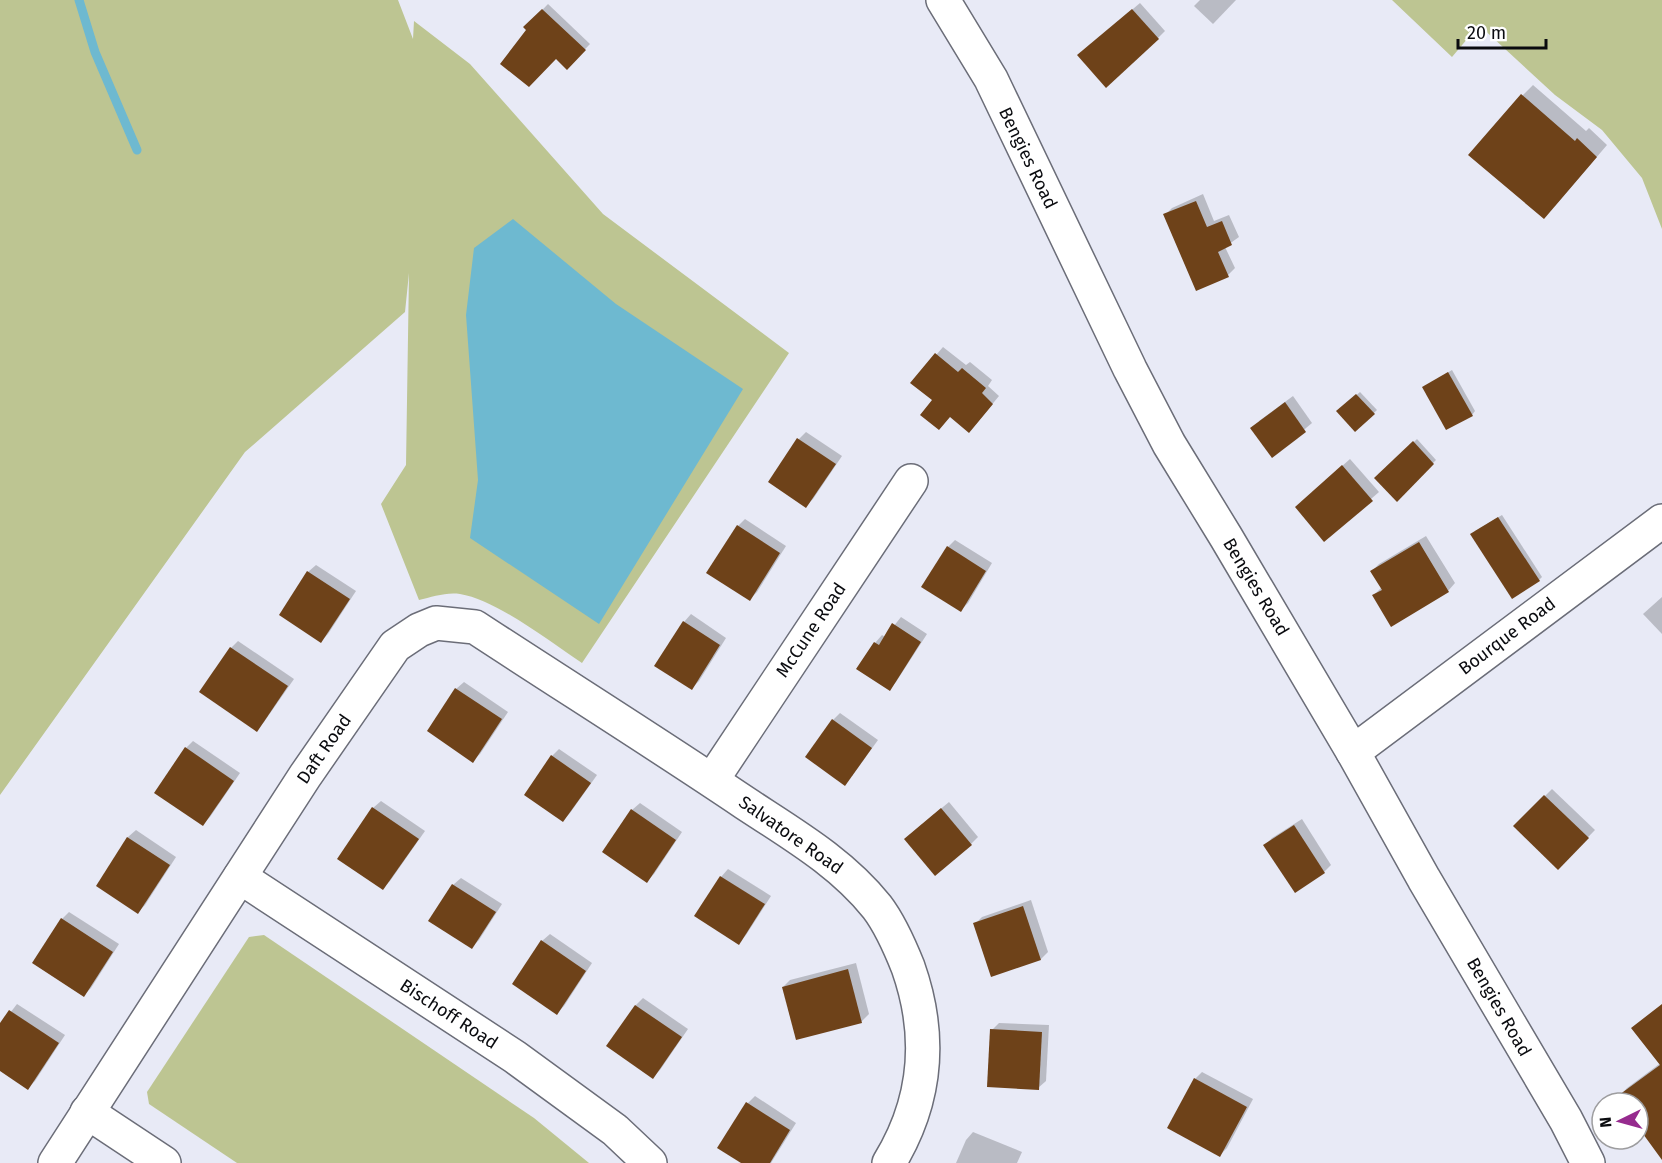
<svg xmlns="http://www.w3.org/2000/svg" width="1662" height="1163" font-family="'Fira Sans',sans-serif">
  <rect width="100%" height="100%" fill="#e8eaf6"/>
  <g fill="#bdc592">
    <path d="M0 0H398L413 39 414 21 470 64 603 214 789 353 582 663C550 642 497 600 460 594 446 592 432 597 419 600L381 504 406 465 409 273 405 312 245 452 0 795Z"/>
    <path d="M1392 0H1662V229L1642 178 1602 130 1555 95 1479 25 1452 57Z"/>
    <path d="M264 935 534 1118 589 1163H237L149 1104 147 1092 249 937Z"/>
  </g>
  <path fill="#6eb9d0" d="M513 219 616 304 743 389 599 624 470 538 478 480 466 315 474 248Z"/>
  <g fill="#0003">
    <path d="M1200 0H1236L1213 24 1194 6Z"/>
    <path d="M1140 3 1165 31 1158 38 1087 48Z"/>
    <path d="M548 4 590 44 567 68 526 27Z"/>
    <path d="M1533 85 1586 131 1589 128 1607 145 1555 206 1522 96Z"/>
    <path d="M1203 194 1214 221 1229 215 1239 237 1225 247 1235 268 1228 275 1165 215 1172 208Z"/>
    <path d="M943 347 966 365 970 362 992 380 988 386 999 396 976 424 934 400 912 383Z"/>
    <path d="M1452 370 1475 411 1472 415 1424 387Z"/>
    <path d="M1360 392 1377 410 1356 430 1338 411Z"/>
    <path d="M1293 396 1312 423 1273 456 1259 421Z"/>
    <path d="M806 432 842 456 813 499 806 506 770 482 799 439Z"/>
    <path d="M1417 439 1436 460 1397 500 1377 478Z"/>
    <path d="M1350 459 1379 492 1324 540 1304 500Z"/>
    <path d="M1502 515 1542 577 1539 580 1475 531Z"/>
    <path d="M745 519 786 546 757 592 750 599 738 526Z"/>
    <path d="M1426 536 1455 583 1448 591 1374 595 1382 587 1372 571 1379 564Z"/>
    <path d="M955 540 992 563 968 603 961 610 948 547Z"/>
    <path d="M316 565 356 591 328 634 321 641 308 572Z"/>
    <path d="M1662 597V634L1643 614Z"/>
    <path d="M691 614 726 638 699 681 692 688 684 622Z"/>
    <path d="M901 617 927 634 896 682 889 689 858 669 875 643 882 635 885 637Z"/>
    <path d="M238 641 294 679 264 722 257 730 231 648Z"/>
    <path d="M464 682 508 712 480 754 472 761 456 689Z"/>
    <path d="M840 713 878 740 852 776 833 720Z"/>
    <path d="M193 741 240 773 210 817 203 824 186 748Z"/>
    <path d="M559 749 597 775 570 813 563 820 552 756Z"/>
    <path d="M1552 789 1595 830 1558 868 1515 826Z"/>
    <path d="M381 801 425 831 390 881 383 888 373 808Z"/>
    <path d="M949 802 978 837 971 844 913 832Z"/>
    <path d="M640 803 682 832 654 874 647 881 632 810Z"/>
    <path d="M1302 819 1331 865 1324 872 1265 845 1272 838Z"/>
    <path d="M136 830 176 857 145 905 138 912 98 885 128 837Z"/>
    <path d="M728 869 771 896 746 935 739 943 721 877Z"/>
    <path d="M461 878 502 904 479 940 472 947 453 885Z"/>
    <path d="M1031 900 1048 952 1041 959 992 975 975 924 982 917Z"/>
    <path d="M69 912 119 944 91 988 84 995 62 919Z"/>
    <path d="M550 934 592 963 564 1006 557 1013 542 941Z"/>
    <path d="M856 963 869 1014 862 1021 797 1038 783 987 790 980Z"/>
    <path d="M643 998 688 1029 660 1070 653 1077 608 1046 636 1005Z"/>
    <path d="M17 1004 65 1035 35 1081 28 1088 0 1070V1026Z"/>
    <path d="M999 1023 1049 1025 1046 1081 1038 1088 992 1030Z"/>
    <path d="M1662 1062V1137L1638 1125V1103H1622L1618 1098 1627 1088Z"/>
    <path d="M1202 1072 1253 1099 1227 1148 1220 1155 1195 1079Z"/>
    <path d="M755 1096 796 1123 771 1163H743L748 1103Z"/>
    <path d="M973 1132 1022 1152 1017 1163H956L966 1140Z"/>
  </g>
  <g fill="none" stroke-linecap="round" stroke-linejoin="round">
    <path stroke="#6eb9d0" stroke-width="9" d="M79 0 95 52 137 150"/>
  </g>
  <g fill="#6e4219">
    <path d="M542 9 586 50 567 70 556 59 529 87 500 64 526 30 523 27Z"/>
    <path d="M1132 9 1159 39 1106 88 1077 55Z"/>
    <path d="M1521 94 1575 141 1577 138 1597 157 1544 219 1468 155Z"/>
    <path d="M1196 201 1207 227 1222 221 1232 245 1218 252 1229 277 1196 291 1163 214Z"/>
    <path d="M935 353 958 372 962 368 986 388 982 393 993 404 969 433 950 417 939 430 920 415 932 400 910 383Z"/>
    <path d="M1448 372 1473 416 1446 430 1422 387Z"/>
    <path d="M1356 394 1375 414 1355 432 1336 411Z"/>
    <path d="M1285 402 1306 432 1272 458 1250 428Z"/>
    <path d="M797 438 836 464 806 508 768 482Z"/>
    <path d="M1413 441 1434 464 1397 502 1374 478Z"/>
    <path d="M1342 465 1373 501 1324 542 1295 507Z"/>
    <path d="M1498 517 1540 581 1512 599 1470 534Z"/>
    <path d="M737 525 780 553 750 601 706 573Z"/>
    <path d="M1419 542 1449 592 1391 627 1372 595 1382 590 1370 571Z"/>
    <path d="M947 546 986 571 961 612 921 587Z"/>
    <path d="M307 571 350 599 321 643 279 615Z"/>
    <path d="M683 621 720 645 692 690 654 666Z"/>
    <path d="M892 623 921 642 890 691 856 669 874 642 879 645Z"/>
    <path d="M230 647 288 686 257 732 199 692Z"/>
    <path d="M455 688 502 719 473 763 427 731Z"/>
    <path d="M832 719 872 748 845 786 805 757Z"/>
    <path d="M185 747 234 781 203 826 154 793Z"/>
    <path d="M551 755 591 783 563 822 524 795Z"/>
    <path d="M1544 795 1589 838 1558 870 1513 826Z"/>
    <path d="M372 807 419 839 383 890 337 859Z"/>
    <path d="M941 808 972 845 935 876 904 839Z"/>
    <path d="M631 809 676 840 647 883 602 852Z"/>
    <path d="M1294 825 1325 873 1295 893 1263 845Z"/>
    <path d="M127 837 170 865 138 914 96 886Z"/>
    <path d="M720 876 765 904 739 945 694 916Z"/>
    <path d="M452 884 496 912 472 949 428 921Z"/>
    <path d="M1023 906 1041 960 991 977 973 923Z"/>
    <path d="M61 918 113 952 84 997 32 963Z"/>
    <path d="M541 940 586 971 557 1015 512 984Z"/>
    <path d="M848 969 862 1023 796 1040 782 987Z"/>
    <path d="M1662 1004V1160L1638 1127V1103H1608L1660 1065 1631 1028Z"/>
    <path d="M635 1005 682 1037 653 1079 606 1046Z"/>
    <path d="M9 1010 59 1043 28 1090 0 1071V1023Z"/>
    <path d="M990 1029 1042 1032 1039 1090 987 1087Z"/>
    <path d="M1194 1078 1247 1107 1220 1157 1167 1128Z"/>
    <path d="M746 1102 790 1130 770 1163H741L717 1148Z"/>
  </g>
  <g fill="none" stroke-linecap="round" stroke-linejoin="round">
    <defs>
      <g id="street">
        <path d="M943 0 991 79 1130 369 1169 444 1226 537 1353 752 1424 879 1566 1120 1588 1163"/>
        <path d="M1353 752 1662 521"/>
        <path d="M712 780 911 481"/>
        <path d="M240 877 515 1057 615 1130 650 1163"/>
        <path d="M87 1112 164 1163"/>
        <path d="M55 1163 305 776 395 646 419 630 436 623 475 627C565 686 656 743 745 803 792 834 841 862 877 907 890 924 900 947 908 967 932 1035 927 1101 889 1163"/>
      </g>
    </defs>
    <use href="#street" stroke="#6b6d78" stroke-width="36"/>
    <use href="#street" stroke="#fff" stroke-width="33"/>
  </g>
  <g text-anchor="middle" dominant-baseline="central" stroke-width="6" stroke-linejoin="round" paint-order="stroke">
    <g font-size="18" fill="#0a0b0f" stroke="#fff">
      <text transform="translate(1028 158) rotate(64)">Bengies Road</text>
      <text transform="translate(1256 587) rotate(59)">Bengies Road</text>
      <text transform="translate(811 630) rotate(-56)">McCune Road</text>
      <text transform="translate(1507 636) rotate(-37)">Bourque Road</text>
      <text transform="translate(324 749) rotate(-55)">Daft Road</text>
      <text transform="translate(791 835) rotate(35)">Salvatore Road</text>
      <text transform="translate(1499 1007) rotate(60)">Bengies Road</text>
      <text transform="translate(449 1014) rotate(33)">Bischoff Road</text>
    </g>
  </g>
  <g transform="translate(1620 1121) rotate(265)"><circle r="28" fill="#ffffff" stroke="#9d9d9f" stroke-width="1.5"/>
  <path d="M0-4.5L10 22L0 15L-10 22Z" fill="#962b8e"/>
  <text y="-9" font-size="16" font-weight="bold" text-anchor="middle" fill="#0a0b0f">N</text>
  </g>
  <path d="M1458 39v9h88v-9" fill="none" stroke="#0a0b0f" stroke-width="3"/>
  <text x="1467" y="39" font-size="18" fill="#0a0b0f" stroke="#ffffff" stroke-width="4.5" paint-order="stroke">20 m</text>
</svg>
